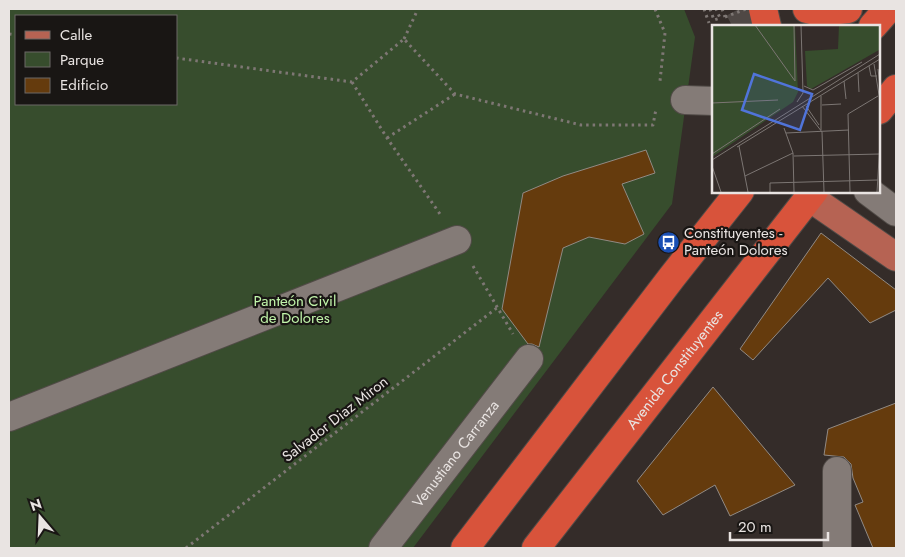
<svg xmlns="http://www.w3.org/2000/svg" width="905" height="557" font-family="Jost,sans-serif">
  <rect width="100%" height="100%" fill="#342c29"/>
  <path fill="#374d2d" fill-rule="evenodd" d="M9 9H684L695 37 672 204 413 548H9ZM16 16H176V104H16Z"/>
  <g fill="#653b0d" stroke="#918a84">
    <path d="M646 150 655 173 622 184 644 234 625 244 589 237 563 248 539 347 532 344H528L502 309 523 193 563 176Z"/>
    <path d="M821 233 896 290V310L870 323 828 278 753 360 740 349Z"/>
    <path d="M713 387 795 485 730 516 715 485 663 515 637 481Z"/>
    <path d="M896 403V548H873L855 505 863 502 853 478 851 464 844 457 824 455 828 429Z"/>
  </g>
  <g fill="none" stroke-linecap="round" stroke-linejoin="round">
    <path stroke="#4f4845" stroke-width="28" stroke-dasharray="28 14" stroke-linecap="butt" d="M739 9 748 26"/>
    <defs>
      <g id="minor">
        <path d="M685 100 714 101"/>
        <path d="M868 191 896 212"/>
        <path d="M9 417 457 240"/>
        <path id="s1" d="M383 548 529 359"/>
        <path d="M837 548V471"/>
      </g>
      <path id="major" d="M809 197 896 257"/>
      <g id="highway">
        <path d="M763 9 767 26"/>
        <path d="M807 9 819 12 848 9"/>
        <path d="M873 26 888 9"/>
        <path d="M879 110 896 89"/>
        <path d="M465 548 672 277 740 191"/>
        <path id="s2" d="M536 548 814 191"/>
      </g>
    </defs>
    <use href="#minor" stroke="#514b47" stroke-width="30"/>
    <use href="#major" stroke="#514b47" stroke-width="30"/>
    <use href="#highway" stroke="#514b47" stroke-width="30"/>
    <g stroke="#7e7774" stroke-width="3" stroke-dasharray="2.5 4" stroke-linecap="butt">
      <path d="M655 9 665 33 660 81"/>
      <path d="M704 9 709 23"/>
      <path d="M710 9 714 20 720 18 716 9"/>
      <path d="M722 9 725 17"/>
      <path d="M9 34 16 35"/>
      <path d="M404 39 418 9"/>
      <path d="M176 58 352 82 404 39 455 94 581 125H653L656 109"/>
      <path d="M352 82 387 138 440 214"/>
      <path d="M387 138 455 94"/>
      <path d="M473 266 513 334"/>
      <path d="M186 548 498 307"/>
    </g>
    <use href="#minor" stroke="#847b77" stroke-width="28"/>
    <use href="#major" stroke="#b66353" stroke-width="28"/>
    <use href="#highway" stroke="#d8533b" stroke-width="28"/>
    <path stroke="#7e7774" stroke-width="3" stroke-dasharray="2.5 4" stroke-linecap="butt" d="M725 17 746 9"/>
  </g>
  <defs>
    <symbol id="bus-disc" viewBox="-11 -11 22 22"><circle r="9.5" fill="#1a4fb4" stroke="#191614"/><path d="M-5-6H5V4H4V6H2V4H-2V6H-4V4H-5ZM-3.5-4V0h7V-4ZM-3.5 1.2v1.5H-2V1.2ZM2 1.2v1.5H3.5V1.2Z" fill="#fff"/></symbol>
  </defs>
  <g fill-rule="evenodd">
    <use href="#bus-disc" x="656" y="230" width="25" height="25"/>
  </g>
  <g text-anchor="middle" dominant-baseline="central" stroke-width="4.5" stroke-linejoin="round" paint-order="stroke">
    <g font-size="15" fill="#e9e4e2" stroke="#191614" text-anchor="start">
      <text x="684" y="233">Constituyentes -<tspan x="684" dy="17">Panteón Dolores</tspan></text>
    </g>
    <g font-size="15" fill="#c2f6ab" stroke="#191614">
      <text x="295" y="301">Panteón Civil<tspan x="295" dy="17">de Dolores</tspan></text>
    </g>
    <g font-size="15" fill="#e9e4e2" stroke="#191614">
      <text stroke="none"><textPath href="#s2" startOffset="226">Avenida Constituyentes</textPath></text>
      <text transform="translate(335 419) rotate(-38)">Salvador Diaz Miron</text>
      <text stroke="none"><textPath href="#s1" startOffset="119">Venustiano Carranza</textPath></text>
    </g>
  </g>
  <g transform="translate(712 25)">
    <rect width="168" height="168" fill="#342c29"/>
    <path d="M0 0H83L86 67 81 77 0 132ZM127 0H167V25L99 64 95 61 93 26 126 24Z" fill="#374d2d"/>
    <path fill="none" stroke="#7c7673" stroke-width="1" d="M43 0 83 56 82 0M89 0 90 34M162 39 168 76M157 41 159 51H165M166 44 168 61M146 48 147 67M132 56 134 74M92 61 101 65 150 37M109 71V105M85 77 91 68 90 34M0 78 66 75M110 80 129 79M90 81 110 107 112 167M94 81 107 100M72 103 81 128 82 167M74 108 137 105M27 121 36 167M25 122 168 34M0 129 68 84M82 131 168 129M0 135 168 29M0 141 9 167M33 151 81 128M58 167V158L166 155M138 167 136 89 166 71M165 167 168 117"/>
    <path fill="#5074da" fill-opacity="0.15" stroke="#5074da" stroke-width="2.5" d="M42 49 100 69 88 105 30 85Z"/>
    <rect width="168" height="168" fill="none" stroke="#e9e4e2" stroke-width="2.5"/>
  </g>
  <rect width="905" height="557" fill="none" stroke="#e9e4e2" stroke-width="20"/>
  <rect x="15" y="15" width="162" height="90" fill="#191614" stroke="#6c6866"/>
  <rect x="25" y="31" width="25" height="8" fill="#b66353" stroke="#6c6866"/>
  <text x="60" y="40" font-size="15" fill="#e9e4e2">Calle</text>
  <rect x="25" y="52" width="25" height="15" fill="#374d2d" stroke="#6c6866"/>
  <text x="60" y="65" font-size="15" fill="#e9e4e2">Parque</text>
  <rect x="25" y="78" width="25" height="15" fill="#653b0d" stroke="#6c6866"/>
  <text x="60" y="90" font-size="15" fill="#e9e4e2">Edificio</text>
  <g transform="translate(40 517) rotate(341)" stroke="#191614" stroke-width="4" paint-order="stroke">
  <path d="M0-4L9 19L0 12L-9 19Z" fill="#e9e4e2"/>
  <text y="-8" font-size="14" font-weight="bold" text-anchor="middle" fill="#e9e4e2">N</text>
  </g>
  <path d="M730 532v8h98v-8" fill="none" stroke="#e9e4e2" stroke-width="2.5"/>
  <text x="738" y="532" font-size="15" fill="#e9e4e2" stroke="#191614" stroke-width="4" paint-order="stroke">20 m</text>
</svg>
